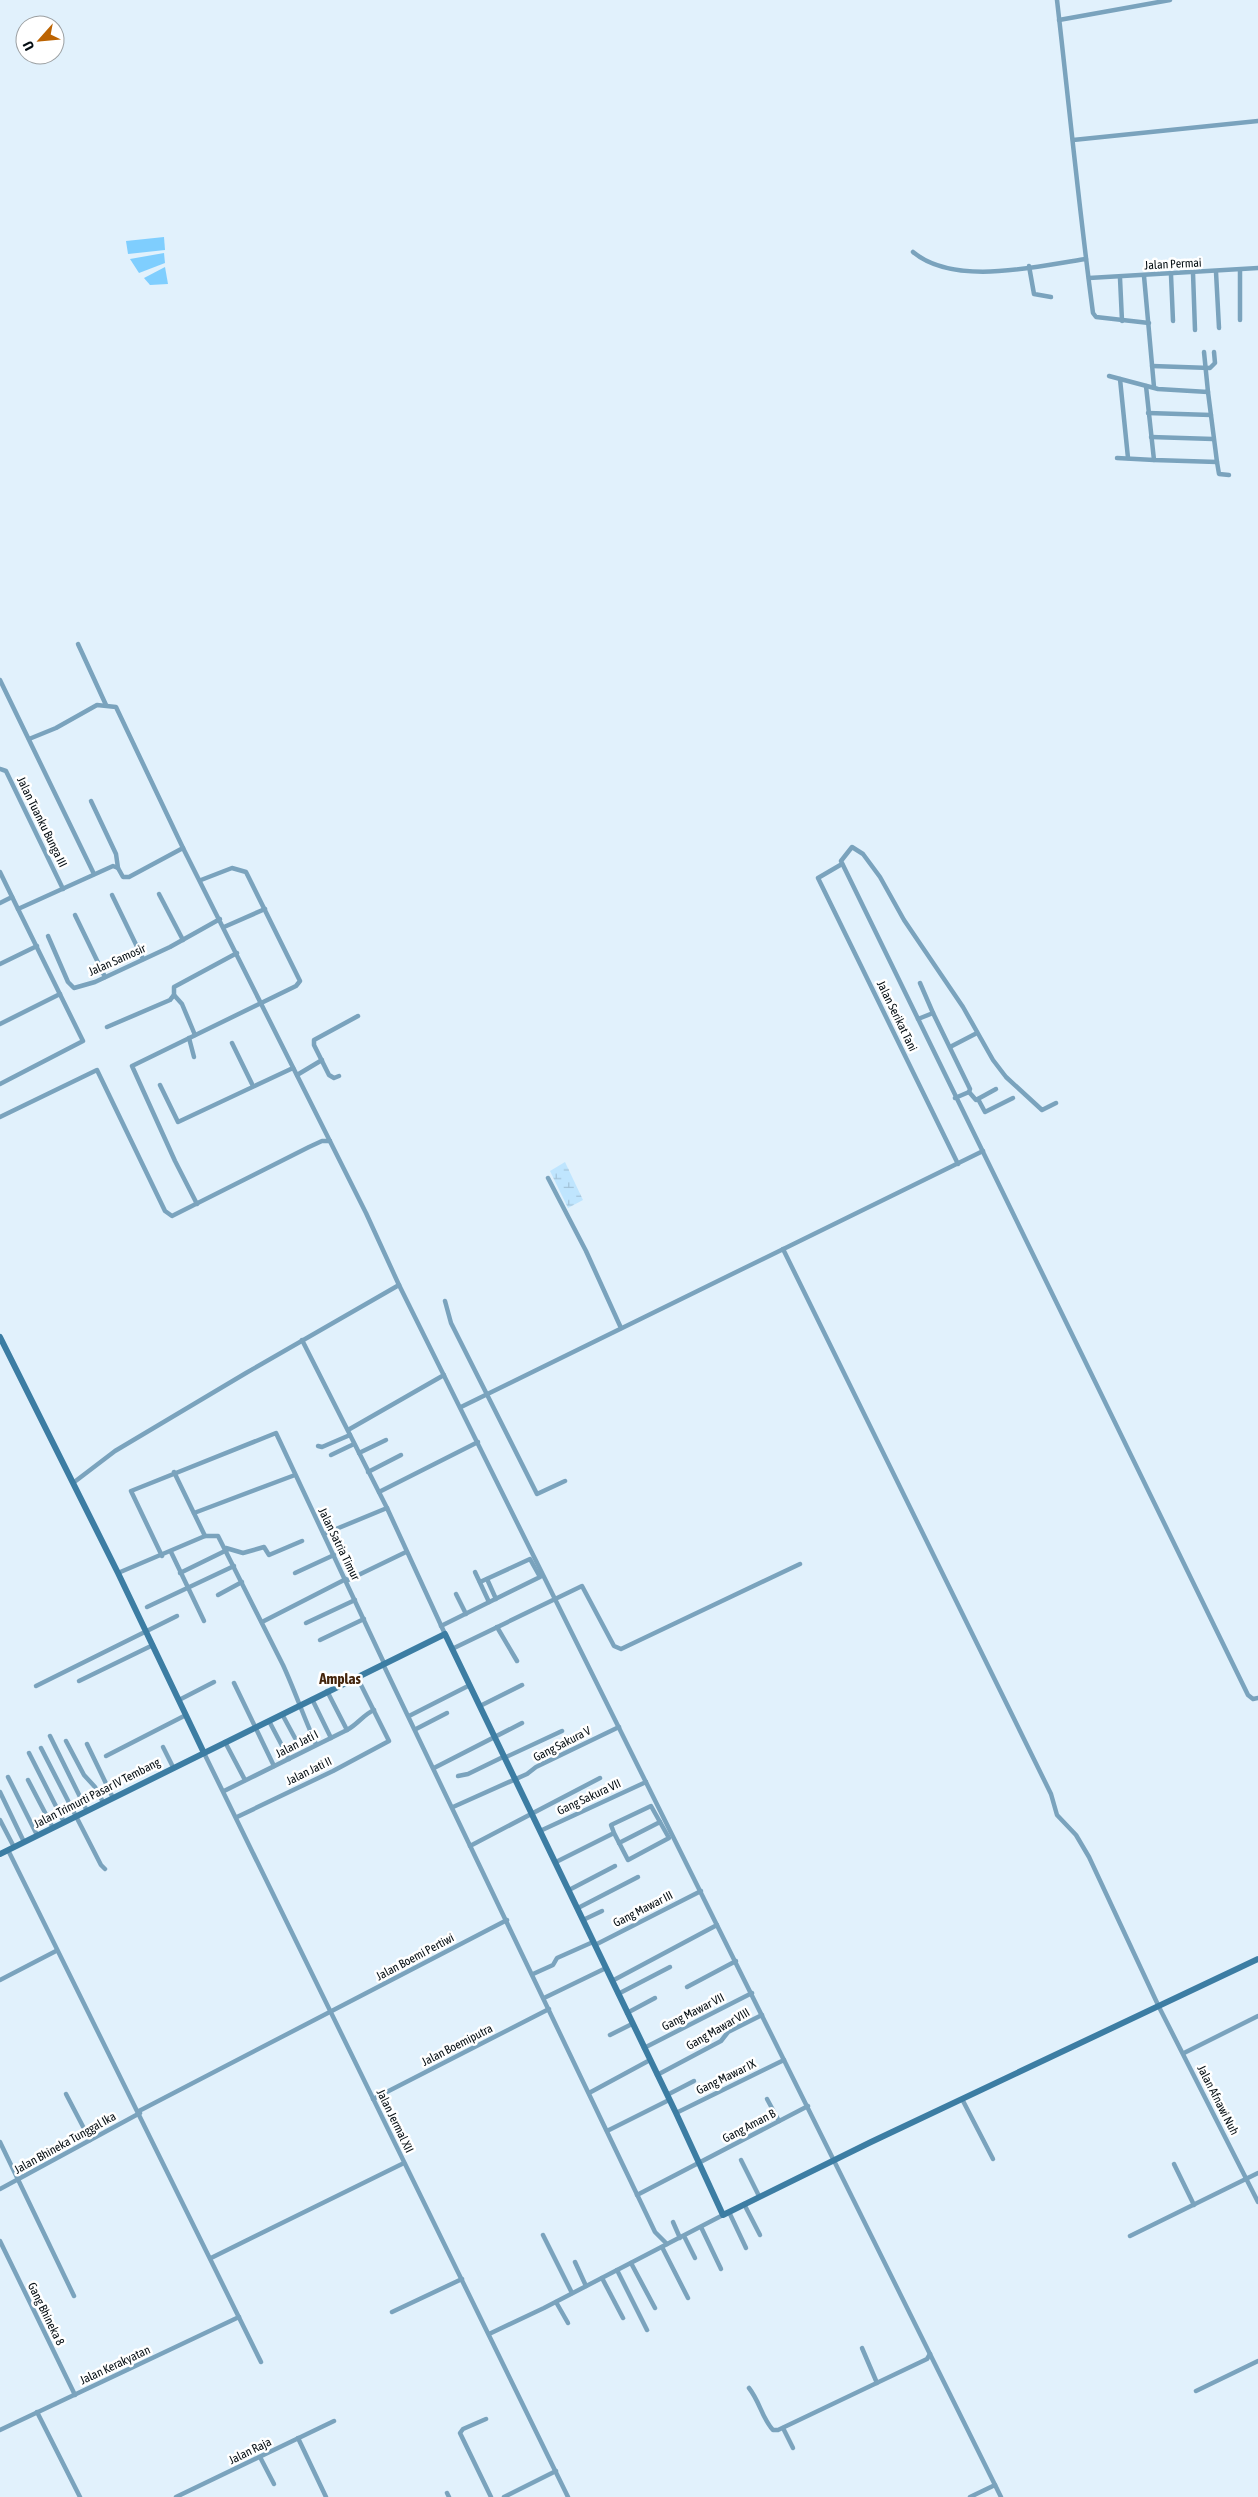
<svg xmlns="http://www.w3.org/2000/svg" width="1258" height="2497" font-family="'Asap Condensed',sans-serif">
  <defs>
    <pattern id="wetland-marsh" width="20" height="14" patternUnits="userSpaceOnUse" patternTransform="scale(1.25)"><rect width="20" height="14" fill="#bfe5fe"/><path d="M1 5h8M5 5V1M11 12h8M15 12V8" fill="none" stroke="#a3c3d9"/></pattern>
  </defs>
  <rect width="100%" height="100%" fill="#e1f1fc"/>
  <path fill="url(#wetland-marsh)" d="M565 1162 583 1200 568 1208 550 1171Z"/>
  <g fill="#7fcefe">
    <path d="M164 237 165 250 128 254 126 241Z"/>
    <path d="M164 253 165 263 139 273 130 259Z"/>
    <path d="M165 267 168 284 150 285 144 278Z"/>
  </g>
  <g fill="none" stroke-linecap="round" stroke-linejoin="round">
    <g stroke="#7aa3bd" stroke-width="4.5">
      <path d="M1057 0C1069 104 1079 209 1093 313L1096 317 1149 323"/>
      <path d="M1059 20 1170 0"/>
      <path d="M1073 140 1258 121"/>
      <path d="M913 252C955 287 1037 266 1086 259"/>
      <path d="M1029 266 1034 294 1051 297"/>
      <path d="M1240 270V320"/>
      <path d="M1216 272 1219 328"/>
      <path d="M1193 273 1195 330"/>
      <path d="M1171 275 1173 321"/>
      <path d="M1144 276 1154 387"/>
      <path d="M1089 278 1258 268"/>
      <path d="M1120 278 1122 321"/>
      <path d="M1152 366 1210 368 1215 363 1214 352"/>
      <path d="M1109 376 1158 389 1208 392 1204 352"/>
      <path d="M1120 379 1128 458"/>
      <path d="M1146 386 1154 460 1217 462 1208 392"/>
      <path d="M1148 413 1211 415"/>
      <path d="M1151 437 1213 439"/>
      <path d="M1117 458 1154 460"/>
      <path d="M1217 462 1219 474 1229 475"/>
      <path d="M78 644 106 705"/>
      <path d="M0 680 94 874"/>
      <path d="M29 739 56 728 97 705 116 707 183 848"/>
      <path d="M0 769 6 771 63 889"/>
      <path d="M91 801 116 854 118 868"/>
      <path d="M842 864 818 878 958 1164"/>
      <path d="M0 872 18 909 113 866 118 868 123 877H129L183 848 366 1213 399 1285"/>
      <path d="M159 894 183 940"/>
      <path d="M112 895 143 959"/>
      <path d="M0 903 12 897"/>
      <path d="M75 915 105 977"/>
      <path d="M224 927 265 909"/>
      <path d="M48 936 68 982 74 988 95 982 170 947 220 919"/>
      <path d="M0 964 37 946"/>
      <path d="M174 995 182 1004 195 1035"/>
      <path d="M933 1013 970 1089 969 1092 955 1098"/>
      <path d="M918 1019 933 1013 920 983"/>
      <path d="M0 1024 60 994"/>
      <path d="M107 1027 170 1000 174 995V987L237 953"/>
      <path d="M189 1038 194 1057"/>
      <path d="M232 1043 253 1086"/>
      <path d="M950 1047 977 1033"/>
      <path d="M297 1075 322 1060"/>
      <path d="M339 1076 334 1078 329 1075 314 1045V1040L358 1016"/>
      <path d="M0 1084 83 1041 18 909"/>
      <path d="M160 1085 178 1122 293 1068"/>
      <path d="M969 1092 976 1100 996 1089"/>
      <path d="M978 1099 985 1112 1013 1098"/>
      <path d="M1056 1103 1042 1110 1006 1077 993 1060 963 1007 904 920 880 877 863 854 852 847 841 861 1248 1695 1253 1699 1258 1698"/>
      <path d="M0 1117 97 1070 165 1211 172 1216 309 1147 322 1141H330"/>
      <path d="M548 1178 586 1251 621 1328"/>
      <path d="M197 1204 175 1161 132 1066 296 986 300 981 246 872 232 868 201 880"/>
      <path d="M783 1249 1051 1794 1057 1815 1076 1835 1089 1857 1159 2007 1258 2202"/>
      <path d="M445 1301 451 1323 537 1494 565 1481"/>
      <path d="M302 1340 387 1508 445 1634"/>
      <path d="M461 1407 983 1151"/>
      <path d="M348 1430 444 1375"/>
      <path d="M318 1446 322 1447 350 1435"/>
      <path d="M359 1453 386 1440"/>
      <path d="M331 1455 354 1444"/>
      <path d="M174 1472 205 1536"/>
      <path d="M368 1472 401 1455"/>
      <path d="M73 1483 115 1451 246 1373 399 1285 1001 2497"/>
      <path d="M379 1492 478 1442"/>
      <path d="M194 1513 295 1475"/>
      <path d="M324 1534 387 1508"/>
      <path d="M226 1548 243 1553 264 1547 269 1555 302 1541"/>
      <path d="M171 1552 204 1621"/>
      <path d="M162 1556 131 1491 276 1433 384 1663"/>
      <path d="M475 1572 489 1602"/>
      <path d="M118 1573 205 1536H218L283 1665C295 1691 304 1718 316 1744"/>
      <path d="M180 1573 227 1550"/>
      <path d="M295 1573 334 1555"/>
      <path d="M487 1579 496 1599"/>
      <path d="M346 1581 406 1552"/>
      <path d="M456 1594 466 1614"/>
      <path d="M218 1595 242 1582"/>
      <path d="M147 1607 234 1566"/>
      <path d="M262 1622 346 1579"/>
      <path d="M306 1623 355 1600"/>
      <path d="M441 1626 540 1577 530 1559 480 1582"/>
      <path d="M497 1627 517 1661"/>
      <path d="M320 1640 364 1619"/>
      <path d="M452 1649 582 1586 614 1646 621 1649 800 1564"/>
      <path d="M383 1664 655 2232 667 2244"/>
      <path d="M79 1681 153 1645"/>
      <path d="M234 1683 274 1766"/>
      <path d="M36 1686 177 1616"/>
      <path d="M327 1691 347 1730"/>
      <path d="M312 1699 331 1738"/>
      <path d="M179 1700 214 1682"/>
      <path d="M480 1706 522 1685"/>
      <path d="M282 1714 295 1738"/>
      <path d="M409 1716 470 1685"/>
      <path d="M269 1721 289 1759"/>
      <path d="M416 1729 447 1713"/>
      <path d="M50 1736 87 1811"/>
      <path d="M66 1741 84 1775 95 1787 103 1802"/>
      <path d="M225 1742 245 1780"/>
      <path d="M87 1744 113 1798"/>
      <path d="M163 1747 173 1767"/>
      <path d="M41 1748 101 1865 105 1869"/>
      <path d="M29 1753 64 1822"/>
      <path d="M204 1753 568 2497"/>
      <path d="M106 1756 186 1715"/>
      <path d="M504 1758 562 1731"/>
      <path d="M434 1768 522 1723"/>
      <path d="M458 1776 468 1774 503 1757"/>
      <path d="M8 1777 37 1835"/>
      <path d="M28 1780 53 1828"/>
      <path d="M224 1791 347 1730C358 1724 363 1715 374 1710"/>
      <path d="M0 1792 24 1842"/>
      <path d="M453 1807 527 1774 536 1767 619 1727"/>
      <path d="M237 1817 333 1771 389 1741 357 1677"/>
      <path d="M0 1820 14 1847"/>
      <path d="M540 1831 646 1782"/>
      <path d="M619 1843 660 1822"/>
      <path d="M470 1846 600 1778"/>
      <path d="M8 1850 261 2362"/>
      <path d="M556 1862 614 1833 628 1860 669 1838 651 1806 611 1825 614 1833"/>
      <path d="M569 1890 615 1866"/>
      <path d="M578 1908 638 1877"/>
      <path d="M583 1920 602 1911"/>
      <path d="M595 1945 701 1891"/>
      <path d="M533 1974 553 1965 557 1958 593 1942"/>
      <path d="M0 1980 56 1951"/>
      <path d="M612 1981 717 1925"/>
      <path d="M687 1987 736 1961"/>
      <path d="M618 1994 670 1967"/>
      <path d="M544 1998 606 1968"/>
      <path d="M627 2013 655 1998"/>
      <path d="M610 2035 632 2024"/>
      <path d="M644 2048 752 1993"/>
      <path d="M1184 2053 1258 2016"/>
      <path d="M657 2075 721 2041 728 2032 762 2015"/>
      <path d="M589 2093 650 2060"/>
      <path d="M66 2094 90 2140"/>
      <path d="M667 2095 694 2081"/>
      <path d="M373 2099 549 2009"/>
      <path d="M767 2099 779 2121"/>
      <path d="M962 2099 993 2159"/>
      <path d="M139 2111 507 1920"/>
      <path d="M676 2113 784 2060"/>
      <path d="M607 2131 669 2100"/>
      <path d="M0 2142 74 2296"/>
      <path d="M741 2160 759 2196"/>
      <path d="M1174 2164 1194 2205"/>
      <path d="M0 2189 140 2113"/>
      <path d="M637 2195 808 2106"/>
      <path d="M744 2204 760 2235"/>
      <path d="M729 2212 746 2248"/>
      <path d="M673 2222 680 2238"/>
      <path d="M701 2227 721 2269"/>
      <path d="M543 2235 572 2293"/>
      <path d="M684 2236 695 2258"/>
      <path d="M1130 2236 1258 2173"/>
      <path d="M0 2241 75 2395"/>
      <path d="M662 2247 688 2298"/>
      <path d="M211 2258 404 2163"/>
      <path d="M575 2262 586 2286"/>
      <path d="M631 2263 655 2308"/>
      <path d="M617 2270 647 2330"/>
      <path d="M602 2278 623 2318"/>
      <path d="M556 2302 568 2323"/>
      <path d="M392 2312 462 2279"/>
      <path d="M489 2334 544 2308 723 2215"/>
      <path d="M862 2348 877 2383"/>
      <path d="M749 2388C760 2402 762 2418 773 2430H778L927 2359 930 2354"/>
      <path d="M1196 2391 1258 2361"/>
      <path d="M37 2412 80 2497"/>
      <path d="M486 2419 463 2429 460 2433 491 2497"/>
      <path d="M783 2428 793 2448"/>
      <path d="M0 2430 239 2317"/>
      <path d="M298 2438 326 2497"/>
      <path d="M260 2457 274 2484"/>
      <path d="M447 2493 449 2497"/>
      <path d="M176 2497 334 2421"/>
      <path d="M504 2497 556 2471"/>
      <path d="M970 2497 995 2485"/>
    </g>
    <g stroke="#3c7da3" stroke-width="6">
      <path d="M0 1337 118 1573 204 1753"/>
      <path d="M0 1854 445 1634 676 2113 723 2215 871 2142 1258 1959"/>
    </g>
  </g>
  <g text-anchor="middle" dominant-baseline="central" stroke-width="5" stroke-linejoin="round" paint-order="stroke">
    <g font-size="12" fill="#060f14" stroke="#fff">
      <text transform="translate(1173 264) rotate(-3)">Jalan Permai</text>
      <text transform="translate(42 822) rotate(64)">Jalan Tuanku Bunga III</text>
      <text transform="translate(117 960) rotate(-24)">Jalan Samosir</text>
      <text transform="translate(897 1016) rotate(64)">Jalan Serikat Tani</text>
      <text transform="translate(339 1544) rotate(64)">Jalan Satria Timur</text>
      <text transform="translate(297 1744) rotate(-27)">Jalan Jati I</text>
      <text transform="translate(562 1744) rotate(-27)">Gang Sakura V</text>
      <text transform="translate(309 1771) rotate(-26)">Jalan Jati II</text>
      <text transform="translate(97 1793) rotate(-27)">Jalan Trimurti Pasar IV Tembang</text>
      <text transform="translate(589 1797) rotate(-25)">Gang Sakura VII</text>
      <text transform="translate(643 1909) rotate(-27)">Gang Mawar III</text>
      <text transform="translate(415 1957) rotate(-28)">Jalan Boemi Pertiwi</text>
      <text transform="translate(693 2012) rotate(-27)">Gang Mawar VII</text>
      <text transform="translate(718 2029) rotate(-30)">Gang Mawar VIII</text>
      <text transform="translate(457 2045) rotate(-27)">Jalan Boemiputra</text>
      <text transform="translate(726 2077) rotate(-26)">Gang Mawar IX</text>
      <text transform="translate(1218 2100) rotate(63)">Jalan Afnawi Nuh</text>
      <text transform="translate(395 2121) rotate(64)">Jalan Jermal XII</text>
      <text transform="translate(749 2126) rotate(-28)">Gang Aman B</text>
      <text transform="translate(65 2143) rotate(-29)">Jalan Bhineka Tunggal Ika</text>
      <text transform="translate(46 2314) rotate(64)">Gang Bhineka 8</text>
      <text transform="translate(115 2365) rotate(-25)">Jalan Kerakyatan</text>
      <text transform="translate(250 2451) rotate(-26)">Jalan Raja</text>
    </g>
    <g font-size="15" font-weight="bold" fill="#43240b" stroke="#fff">
      <text x="340" y="1678">Amplas</text>
    </g>
  </g>
  <g transform="translate(40 40) rotate(243)"><circle r="24" fill="#ffffff" stroke="#9b9fa1"/>
  <path d="M0-4L9 19L0 12L-9 19Z" fill="#bc6301"/>
  <text y="-8" font-size="14" font-weight="bold" text-anchor="middle" fill="#060f14">U</text>
  </g>
</svg>
